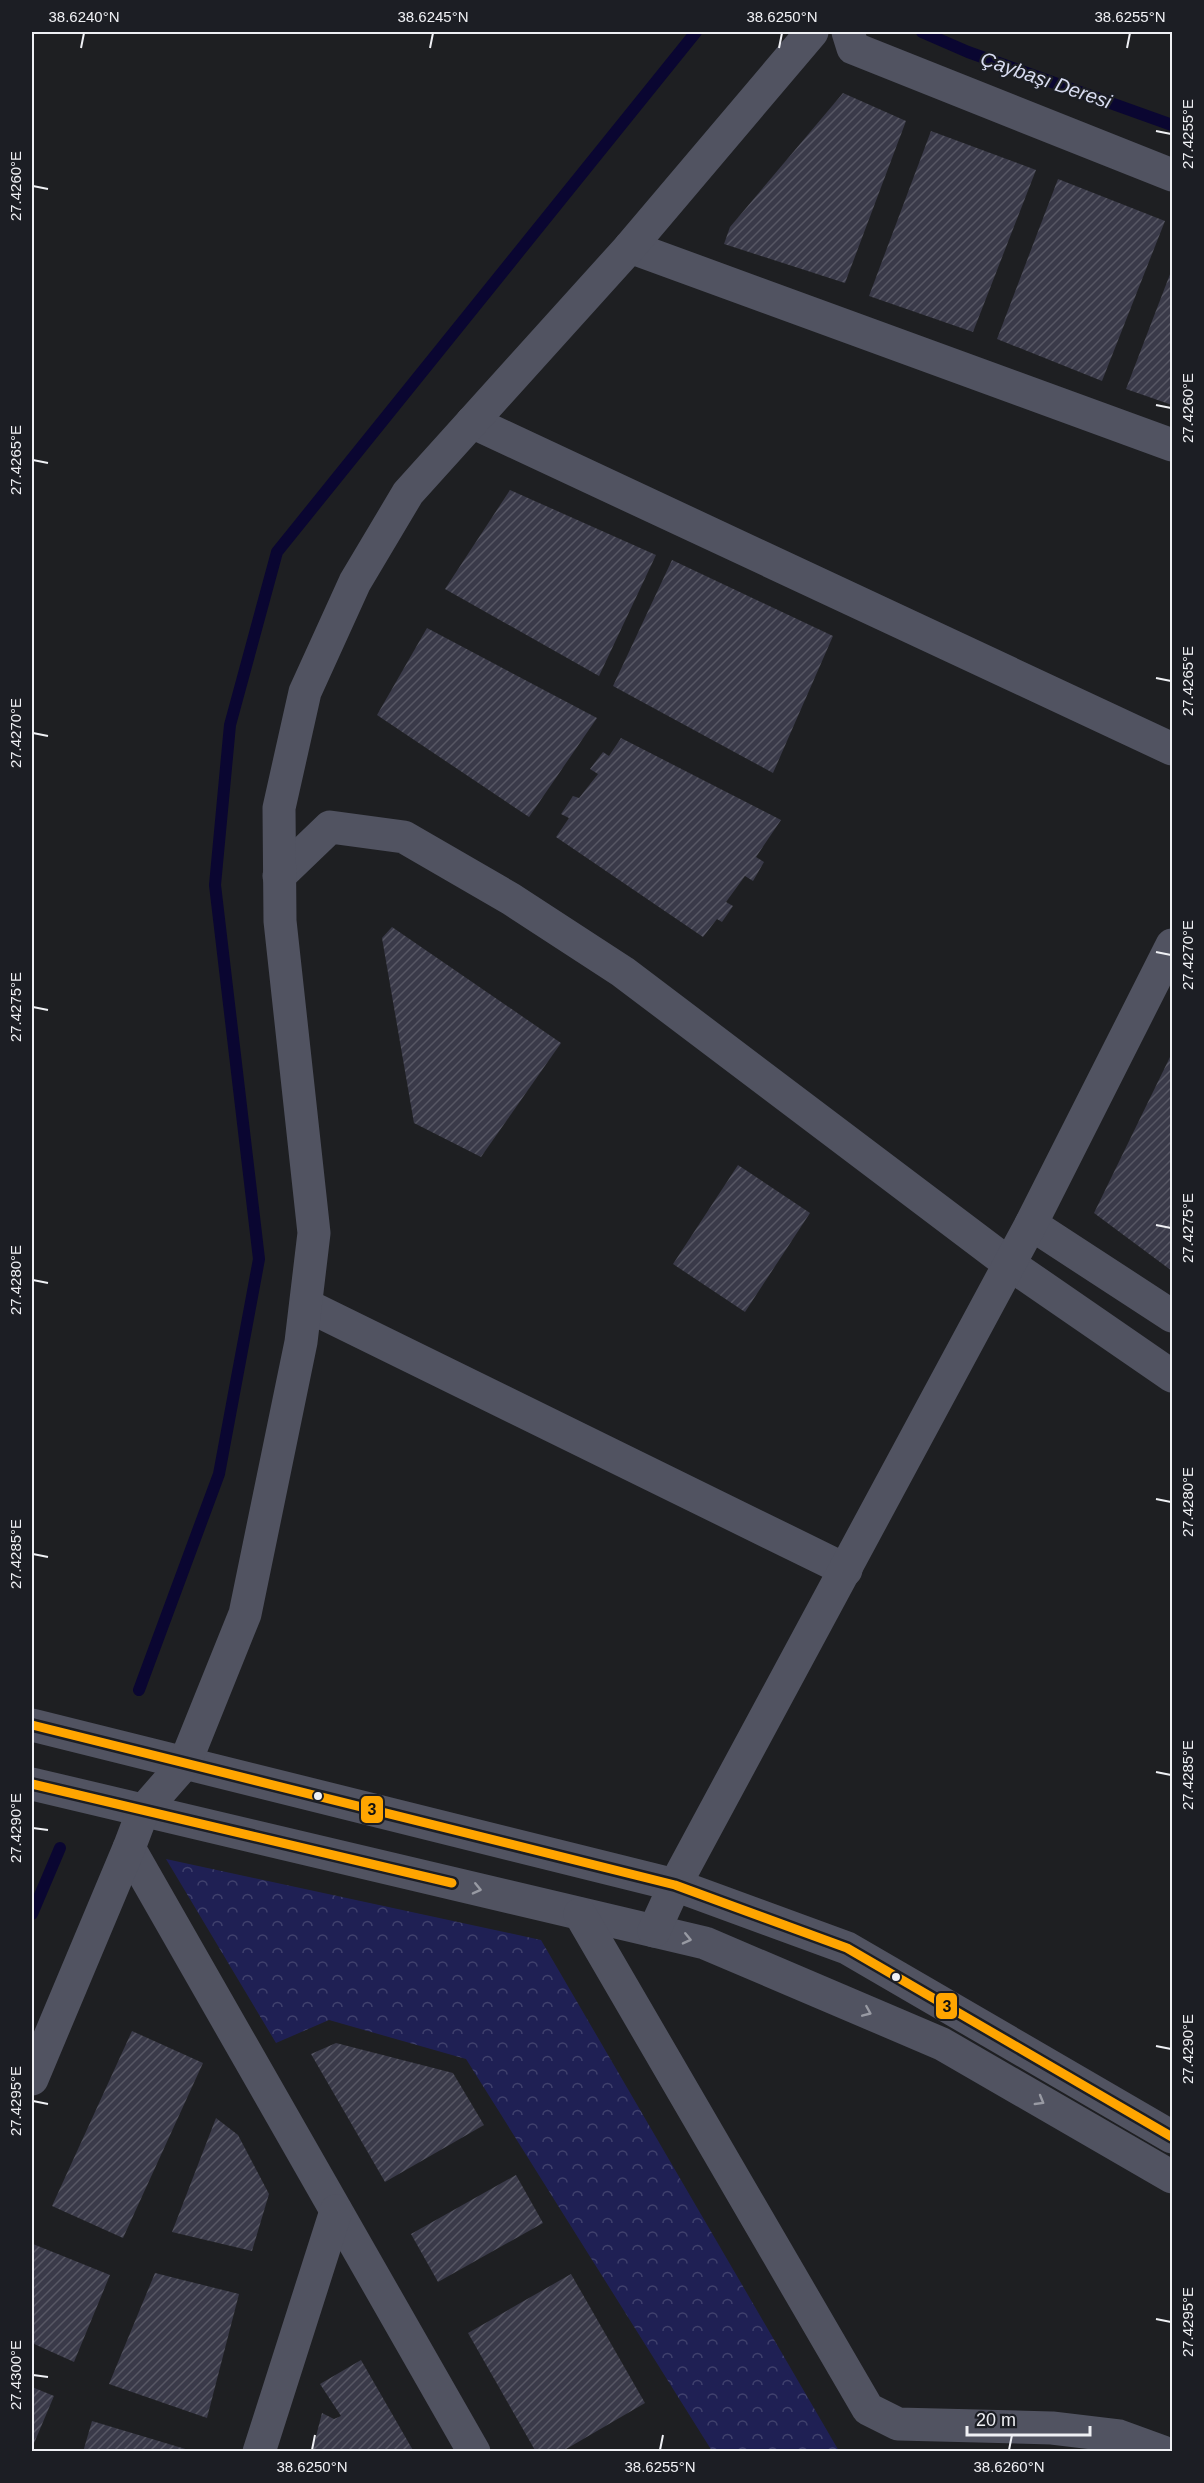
<svg xmlns="http://www.w3.org/2000/svg" width="1204" height="2483" font-family="Helvetica,sans-serif">
  <defs>
    <pattern id="park-crowns" width="20" height="18" patternUnits="userSpaceOnUse" patternTransform="scale(1.5)"><rect width="20" height="18" fill="#1f2054"/><path d="M2 6a3 3 0 1 1 6 0M12 15a3 3 0 1 1 6 0" fill="none" stroke="#40416d"/></pattern>
    <pattern id="building-hatch" width="6" height="6" patternUnits="userSpaceOnUse" patternTransform="scale(1.5)"><rect width="6" height="6" fill="#3a3a49"/><path d="M-1 1l2-2M0 6l6-6M5 7l2-2" fill="none" stroke="#575764"/></pattern>
  </defs>
  <rect width="100%" height="100%" fill="#1e1f22"/>
  <path fill="url(#park-crowns)" d="M166 1859 541 1940 839 2451H712L466 2059 329 2020 276 2043Z"/>
  <g fill="none" stroke-linecap="round" stroke-linejoin="round">
    <g stroke="#0a0631" stroke-width="12">
      <path d="M922 32 968 52 1172 125"/>
      <path d="M139 1690 219 1474 259 1259 215 885 230 725 277 552 696 32"/>
      <path d="M32 1914 60 1848"/>
    </g>
  </g>
  <g fill="url(#building-hatch)">
    <path d="M843 93 906 121 845 283 724 244 730 227Z"/>
    <path d="M931 131 1036 170 973 332 869 296Z"/>
    <path d="M1058 179 1165 221 1102 381 997 339Z"/>
    <path d="M1172 269V405L1126 389Z"/>
    <path d="M510 490 656 555 599 676 445 589Z"/>
    <path d="M672 560 833 636 773 773 613 686Z"/>
    <path d="M427 628 597 718 529 817 377 715Z"/>
    <path d="M621 738 781 820 756 857 764 862 753 881 745 876 726 902 733 906 722 922 717 919 703 937 556 837 569 818 561 814 573 796 579 798 598 774 590 769 603 752 609 756Z"/>
    <path d="M392 927 561 1043 481 1157 414 1123 382 938Z"/>
    <path d="M1170 1057 1172 1059V1271L1094 1213Z"/>
    <path d="M738 1165 810 1213 745 1312 673 1264Z"/>
    <path d="M132 2031 203 2063 123 2238 52 2206Z"/>
    <path d="M336 2043 453 2073 484 2125 385 2182 311 2054Z"/>
    <path d="M216 2118 238 2135 269 2194 252 2251 172 2232Z"/>
    <path d="M516 2175 543 2223 438 2282 411 2234Z"/>
    <path d="M33 2244 110 2275 74 2362 32 2343Z"/>
    <path d="M155 2273 239 2294 207 2418 109 2384Z"/>
    <path d="M571 2274 645 2403 561 2452H536L468 2333Z"/>
    <path d="M361 2360 414 2452H312L322 2413 334 2419 341 2416 320 2384Z"/>
    <path d="M32 2387 54 2396 32 2448Z"/>
    <path d="M92 2421 192 2451V2452H83Z"/>
  </g>
  <g fill="none" stroke-linecap="round" stroke-linejoin="round">
    <g stroke="#515361" stroke-width="33">
      <path d="M848 32 853 48 1172 175"/>
      <path d="M630 247 1172 445"/>
      <path d="M472 422 1172 749"/>
      <path d="M279 876 330 827 404 837 511 899 623 972 1008 1263 1172 1376"/>
      <path d="M1031 1224 1172 1316"/>
      <path d="M306 1305 846 1570"/>
      <path d="M32 1725 675 1885 847 1948 1172 2137"/>
      <path d="M32 1784 705 1943 942 2044 1172 2177"/>
      <path d="M129 1848 474 2452"/>
      <path d="M580 1914 868 2409 898 2424 1052 2428 1119 2436 1163 2452"/>
      <path d="M654 1931 675 1885 1031 1224 1172 945"/>
      <path d="M32 2079 129 1848 143 1811 185 1763 245 1614 301 1342 314 1233 280 921 279 808 305 692 355 582 408 493 630 247 812 32"/>
      <path d="M259 2452 336 2211"/>
    </g>
    <defs>
      <g id="bus-1">
        <path d="M32 1725 675 1885 847 1948 1172 2137"/>
        <path d="M32 1784 452 1883"/>
      </g>
    </defs>
    <use href="#bus-1" stroke="#1c1e24" stroke-width="14"/>
    <use href="#bus-1" stroke="#ffa500" stroke-width="9"/>
  </g>
  <defs><path id="oneway-chevron" d="M-2-3.5L2.5 0L-2 3.5" fill="none" stroke-width="1.6" stroke-linecap="round" stroke-linejoin="round" transform="scale(1.5)"/></defs>
  <g stroke="#989aa3">
    <use href="#oneway-chevron" transform="translate(477 1889) rotate(13)"/>
    <use href="#oneway-chevron" transform="translate(687 1939) rotate(13)"/>
    <use href="#oneway-chevron" transform="translate(867 2012) rotate(23)"/>
    <use href="#oneway-chevron" transform="translate(1040 2101) rotate(30)"/>
  </g>
  <path fill="none" stroke="#eff0f4" stroke-width="2" d="M81 48 84 33M430 48 433 33M779 48 782 33M1127 48 1130 33M1156 131 1171 134M33 186 48 189M1156 405 1171 408M33 460 48 463M1156 678 1171 681M33 733 48 736M1156 952 1171 955M33 1007 48 1010M1156 1225 1171 1228M33 1280 48 1283M1156 1499 1171 1502M33 1554 48 1557M1156 1772 1171 1775M33 1828 48 1830M1156 2046 1171 2049M33 2101 48 2104M1156 2319 1171 2322M33 2375 48 2377M312 2450 315 2435M660 2450 663 2435M1009 2450 1012 2435"/>
  <g fill="#eff0f4" stroke="#1c1e24" stroke-width="2">
    <circle cx="318" cy="1796" r="5"/>
    <circle cx="896" cy="1977" r="5"/>
  </g>
  <g text-anchor="middle" dominant-baseline="central" stroke-width="4.5" stroke-linejoin="round" paint-order="stroke">
    <g font-size="20" font-style="italic" fill="#d8dcf1" stroke="#1c1e24">
      <text transform="translate(1046 80) rotate(19)">Çaybaşı Deresi</text>
    </g>
  </g>
  <g stroke="#1c1e24" stroke-width="2">
    <rect x="360" y="1795" width="24" height="29" rx="6" fill="#ffa500"/>
    <rect x="935" y="1992" width="23" height="28" rx="6" fill="#ffa500"/>
  </g>
  <g font-size="16" text-anchor="middle" font-weight="bold" fill="#111">
    <text x="372" y="1815">3</text>
    <text x="947" y="2012">3</text>
  </g>
  <rect width="1204" height="2483" fill="none" stroke="#1c1e24" stroke-width="66"/>
  <path d="M967 2426v9h123v-9" fill="none" stroke="#eff0f4" stroke-width="3"/>
  <text x="976" y="2426" font-size="18" fill="#eff0f4" stroke="#1c1e24" stroke-width="4.5" paint-order="stroke">20 m</text>
  <rect x="33" y="33" width="1138" height="2417" fill="none" stroke="#eff0f4" stroke-width="2"/>
  <g font-size="15" text-anchor="middle" fill="#eff0f4">
    <text x="84" y="22">38.6240°N</text>
    <text x="433" y="22">38.6245°N</text>
    <text x="782" y="22">38.6250°N</text>
    <text x="1130" y="22">38.6255°N</text>
    <text transform="translate(1188 134) rotate(-90)" y="5">27.4255°E</text>
    <text transform="translate(16 186) rotate(-90)" y="5">27.4260°E</text>
    <text transform="translate(1188 408) rotate(-90)" y="5">27.4260°E</text>
    <text transform="translate(16 460) rotate(-90)" y="5">27.4265°E</text>
    <text transform="translate(1188 681) rotate(-90)" y="5">27.4265°E</text>
    <text transform="translate(16 733) rotate(-90)" y="5">27.4270°E</text>
    <text transform="translate(1188 955) rotate(-90)" y="5">27.4270°E</text>
    <text transform="translate(16 1007) rotate(-90)" y="5">27.4275°E</text>
    <text transform="translate(1188 1228) rotate(-90)" y="5">27.4275°E</text>
    <text transform="translate(16 1280) rotate(-90)" y="5">27.4280°E</text>
    <text transform="translate(1188 1502) rotate(-90)" y="5">27.4280°E</text>
    <text transform="translate(16 1554) rotate(-90)" y="5">27.4285°E</text>
    <text transform="translate(1188 1775) rotate(-90)" y="5">27.4285°E</text>
    <text transform="translate(16 1828) rotate(-90)" y="5">27.4290°E</text>
    <text transform="translate(1188 2049) rotate(-90)" y="5">27.4290°E</text>
    <text transform="translate(16 2101) rotate(-90)" y="5">27.4295°E</text>
    <text transform="translate(1188 2322) rotate(-90)" y="5">27.4295°E</text>
    <text transform="translate(16 2375) rotate(-90)" y="5">27.4300°E</text>
    <text x="312" y="2472">38.6250°N</text>
    <text x="660" y="2472">38.6255°N</text>
    <text x="1009" y="2472">38.6260°N</text>
  </g>
</svg>
